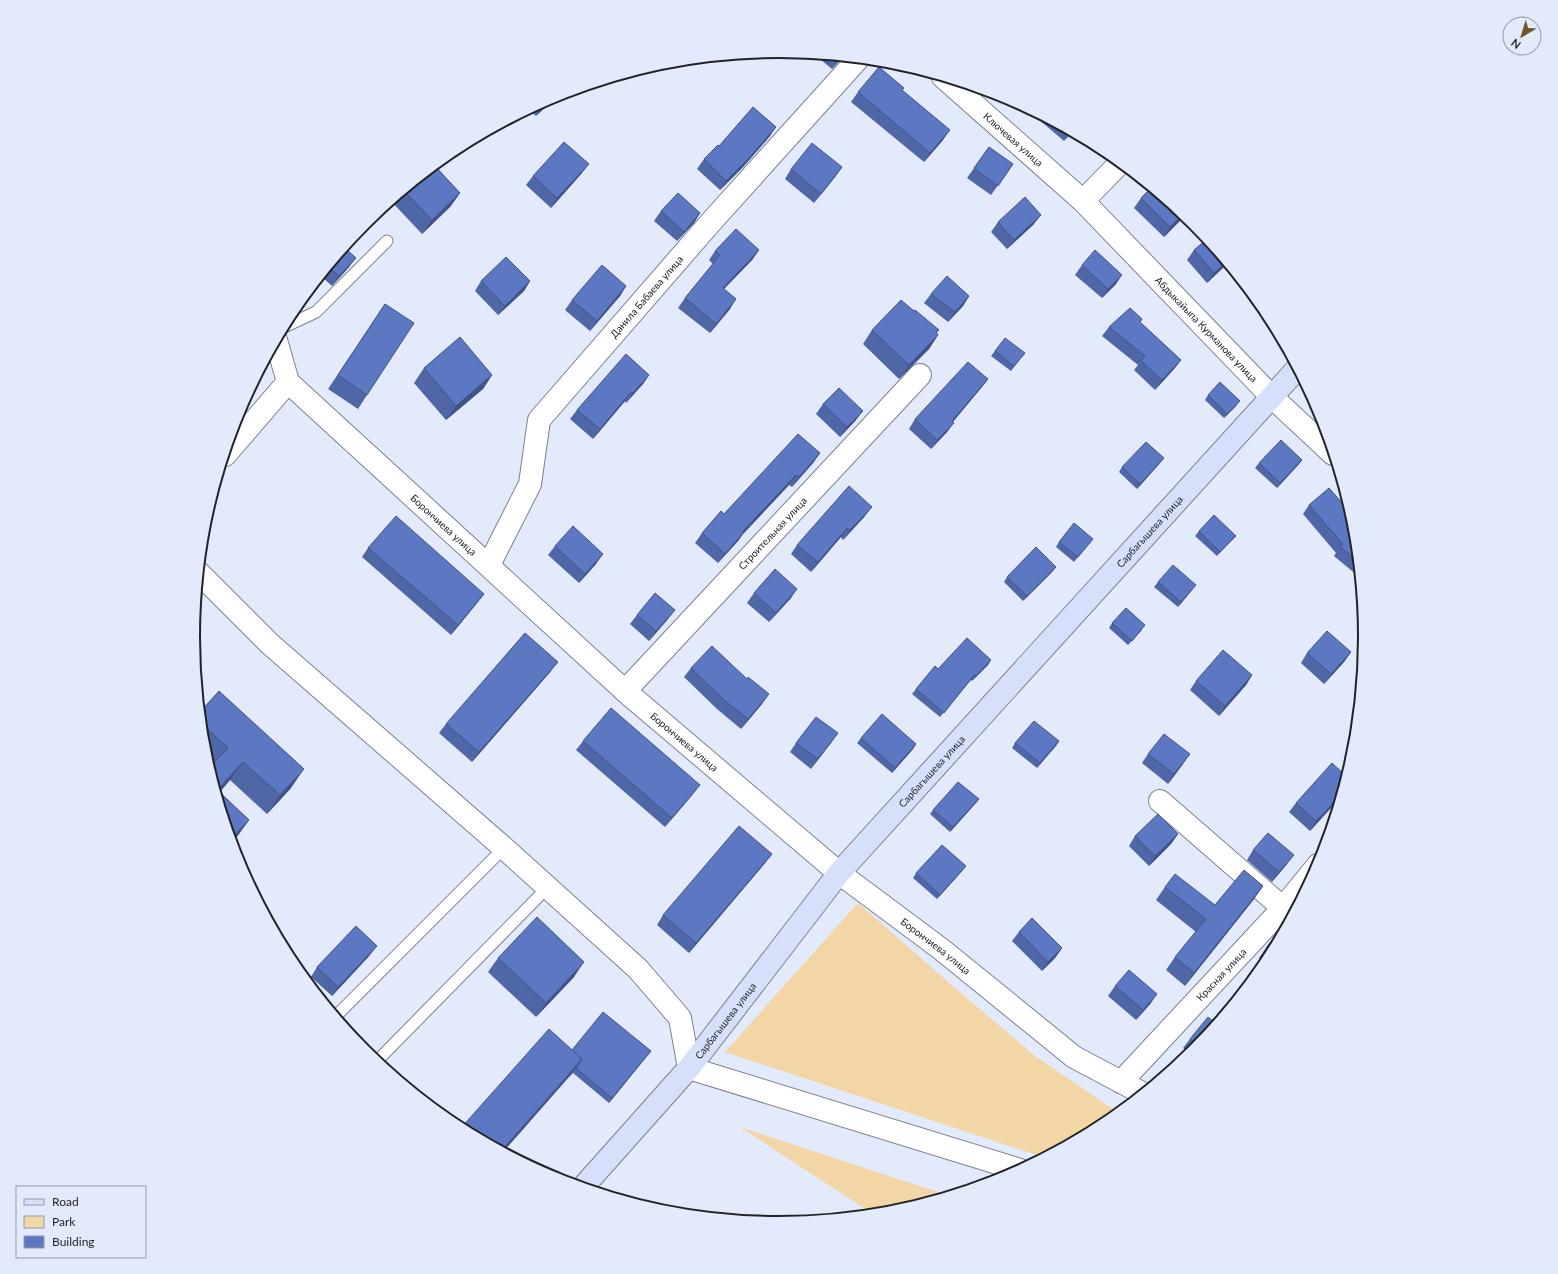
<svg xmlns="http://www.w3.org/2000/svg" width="1558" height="1274" font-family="Lato,sans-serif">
  <rect width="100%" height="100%" fill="#e3eafb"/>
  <g fill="#f3d6a5">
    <path d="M858 903 955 988 1035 1056 1119 1113 1104 1124 1043 1157 725 1052Z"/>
    <path d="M740 1127 947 1195 893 1212 873 1214Z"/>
  </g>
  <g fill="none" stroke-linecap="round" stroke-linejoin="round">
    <defs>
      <g id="lane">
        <path d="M284 327 316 312 387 241"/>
        <path d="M336 1016 504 848"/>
        <path d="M377 1061 547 888"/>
      </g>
      <g id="street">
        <path id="s1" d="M943 77 1083 201 1272 397 1333 454"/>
        <path d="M1083 201 1120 163"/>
        <path id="s2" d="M276 340 288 382 625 691 839 873 941 949 1074 1057 1142 1093"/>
        <path d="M225 455 288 382"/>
        <path id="s3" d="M489 565 530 484 539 420 711 222 858 59"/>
        <path d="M199 573 270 644 504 848 638 969 680 1018 689 1068 1020 1170"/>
        <path id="s4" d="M625 691 920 375"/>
        <path d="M1160 801 1283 908"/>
        <path id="s5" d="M1121 1082 1283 908 1318 865"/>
      </g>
      <g id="secondary">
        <path id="s6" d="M583 1187 689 1068 839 873 1297 369"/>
      </g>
    </defs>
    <use href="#lane" stroke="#7a818f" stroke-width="13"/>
    <use href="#street" stroke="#7a818f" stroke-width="24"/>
    <use href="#secondary" stroke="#7a818f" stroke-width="24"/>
    <use href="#lane" stroke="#fff" stroke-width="11"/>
    <use href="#street" stroke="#fff" stroke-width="22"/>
    <use href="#secondary" stroke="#d6e0fb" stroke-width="22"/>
  </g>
  <g fill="#5067a7">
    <path d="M815 55 843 57 832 69Z"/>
    <path d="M902 90 943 140 924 162 851 102 858 92Z"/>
    <path d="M555 95 551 102 536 116 529 110Z"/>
    <path d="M1024 107 1072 132 1064 141Z"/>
    <path d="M770 136 743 167 720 190 697 169 704 159Z"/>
    <path d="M989 147 1013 164 991 195 967 178Z"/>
    <path d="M434 165 460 193 450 207 422 234 391 201Z"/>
    <path d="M842 167 835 177 814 203 785 179 791 169Z"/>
    <path d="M582 173 551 208 526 185 533 176Z"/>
    <path d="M1151 188 1185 215 1164 237 1134 208 1141 198Z"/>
    <path d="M661 211 700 213 694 223 677 241 654 221Z"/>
    <path d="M998 222 1034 224 1007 249 991 232Z"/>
    <path d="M344 247 349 267 332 286 321 276Z"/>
    <path d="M759 250 752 260 724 289 730 309 710 333 678 308 685 298 713 264 709 260 715 251Z"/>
    <path d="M1194 250 1227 264 1207 283 1187 260Z"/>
    <path d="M1082 265 1116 284 1102 298 1075 275Z"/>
    <path d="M481 281H530L524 291 498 315 475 291Z"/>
    <path d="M626 286 620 296 590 331 565 310 572 300Z"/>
    <path d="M1246 287 1257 300 1244 290Z"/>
    <path d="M931 294 969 296 963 306 948 322 924 303Z"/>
    <path d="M385 304 367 395 358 409 328 389Z"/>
    <path d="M914 311 939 330 936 333 938 335 929 349 899 379 863 344 872 330Z"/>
    <path d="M1140 322 1181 360 1174 369 1155 390 1134 370 1138 365 1102 336 1109 327Z"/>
    <path d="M995 351 1025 353 1011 371 991 356Z"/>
    <path d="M424 368 492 375 483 389 446 420 414 383Z"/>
    <path d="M649 375 643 384 626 403 625 401 593 439 570 419 577 410Z"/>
    <path d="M988 379 981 388 953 422 947 432 931 449 909 429 915 419Z"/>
    <path d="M1208 395 1236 406 1224 418 1205 400Z"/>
    <path d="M823 404 856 420 840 437 816 414Z"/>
    <path d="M820 453 813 463 792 487 789 485 743 534 738 541 718 563 695 543 702 533 724 514Z"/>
    <path d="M1302 460 1299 464 1277 488 1255 468 1259 463Z"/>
    <path d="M1160 463 1137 489 1119 472 1122 467Z"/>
    <path d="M1309 505 1354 523 1359 575 1358 576 1334 556 1336 553 1303 514Z"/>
    <path d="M865 516 843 540 841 537 811 572 791 554 797 545Z"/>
    <path d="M1199 531 1236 536 1232 540 1217 556 1195 536Z"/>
    <path d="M1093 539 1074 562 1056 547 1059 542Z"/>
    <path d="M555 546 596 564 579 583 548 555Z"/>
    <path d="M368 548 484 594 477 603 451 635 362 557Z"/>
    <path d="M1056 567 1052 572 1023 601 1004 582 1007 577Z"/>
    <path d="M1158 582 1192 590 1178 607 1154 587Z"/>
    <path d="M754 593 791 598 769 622 747 603Z"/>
    <path d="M637 615 668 619 649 641 630 624Z"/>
    <path d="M1112 623 1142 630 1128 645 1109 628Z"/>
    <path d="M1351 652 1344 662 1324 684 1301 663 1307 653Z"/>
    <path d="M988 665 972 681 971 680 940 717 912 694 916 689 938 669Z"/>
    <path d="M691 668 762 704 741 729 717 709 684 677Z"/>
    <path d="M551 671 472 762 439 733 446 724Z"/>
    <path d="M1252 675 1246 685 1219 716 1190 690 1196 681Z"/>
    <path d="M200 712 291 788 267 814 230 780 220 792 249 820 236 838 232 843 213 765 207 759 204 751Z"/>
    <path d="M838 733 811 769 790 752 796 743Z"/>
    <path d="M861 738 916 744 913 749 892 773 857 743Z"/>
    <path d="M583 741 693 794 665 827 576 750Z"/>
    <path d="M1059 741 1037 768 1012 748 1015 743Z"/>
    <path d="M1148 754 1183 764 1168 784 1142 763Z"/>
    <path d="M1346 776 1340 798 1310 831 1289 812 1296 803Z"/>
    <path d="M979 799 975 804 950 832 930 814 933 810Z"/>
    <path d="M1178 834 1171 844 1149 866 1129 846 1135 836Z"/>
    <path d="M1253 850 1287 864 1272 882 1247 860Z"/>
    <path d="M772 854 765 863 689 953 657 925 663 915Z"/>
    <path d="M962 871 937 899 913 878 916 873Z"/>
    <path d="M1263 886 1254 899 1185 986 1166 970 1175 957 1196 932 1156 900 1165 887 1215 905Z"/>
    <path d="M1288 922 1265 964 1259 958 1266 948Z"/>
    <path d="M1019 932 1062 948 1055 958 1042 971 1012 941Z"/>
    <path d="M370 955 332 996 311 977 317 967Z"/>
    <path d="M498 958 574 977 536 1017 488 972Z"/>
    <path d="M1115 986 1151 1003 1136 1020 1108 996Z"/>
    <path d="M1216 1024 1193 1052 1190 1054 1183 1048 1190 1039Z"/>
    <path d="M572 1050 651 1051 609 1103 573 1073 569 1077Z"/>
  </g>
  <g fill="#415488">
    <path d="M841 57H843L832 69 839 60Z"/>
    <path d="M555 95 551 102 536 116 542 107 553 97Z"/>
    <path d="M776 127 770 136 743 167 720 190 726 181Z"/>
    <path d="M950 130 943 140 924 162 930 153Z"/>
    <path d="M1071 132H1072L1064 141Z"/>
    <path d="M589 164 582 173 551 208 557 198Z"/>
    <path d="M842 167 835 177 814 203Z"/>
    <path d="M460 193 450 207 422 234 432 220Z"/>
    <path d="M700 213 694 223 677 241 684 232Z"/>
    <path d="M1183 214 1185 215 1183 218 1164 237 1170 227Z"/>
    <path d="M1041 215 1034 224 1007 249 1014 240Z"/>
    <path d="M759 250 752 260 716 297 723 288Z"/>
    <path d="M356 258 349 267 332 286 339 276Z"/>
    <path d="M1226 262 1227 264 1207 283 1214 273Z"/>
    <path d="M1122 275 1116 284 1102 298 1108 289Z"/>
    <path d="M530 281 524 291 498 315 505 306Z"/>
    <path d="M626 286 620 296 590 331 597 321Z"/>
    <path d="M969 296 963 306 948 322 955 312Z"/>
    <path d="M736 299 730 309 710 333 716 324Z"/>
    <path d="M938 335 929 349 899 379 909 365Z"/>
    <path d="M1181 360 1174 369 1155 390 1162 380Z"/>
    <path d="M492 375 483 389 446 420 456 406Z"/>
    <path d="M649 375 643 384 626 403 633 393Z"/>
    <path d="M988 379 981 388 945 431 952 421Z"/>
    <path d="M631 392 625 401 593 439 600 429Z"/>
    <path d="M1240 401 1236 406 1224 418 1227 414Z"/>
    <path d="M863 411 856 420 840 437 847 427Z"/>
    <path d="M954 423 947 432 931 449 937 440Z"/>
    <path d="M820 453 813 463 792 487 799 477Z"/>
    <path d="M1164 458 1160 463 1137 489 1140 484Z"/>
    <path d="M1302 460 1299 464 1277 488 1280 483Z"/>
    <path d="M796 475 789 485 743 534 738 541 718 563 725 554 743 531Z"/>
    <path d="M872 507 865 516 843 540 850 530Z"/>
    <path d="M847 528 841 537 811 572 818 562Z"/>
    <path d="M603 554 596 564 579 583 585 574Z"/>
    <path d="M1056 567 1052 572 1023 601 1027 596Z"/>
    <path d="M1196 585 1192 590 1178 607 1181 602Z"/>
    <path d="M797 589 791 598 769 622 776 613Z"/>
    <path d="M484 594 477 603 451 635 458 625Z"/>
    <path d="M675 610 668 619 649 641 656 631Z"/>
    <path d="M1351 652 1344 662 1324 684 1331 674Z"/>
    <path d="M991 660 988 665 972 681 976 676Z"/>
    <path d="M558 662 551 671 472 762 479 752Z"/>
    <path d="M1252 675 1246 685 1219 716 1225 706Z"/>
    <path d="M769 694 762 704 741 729 748 719Z"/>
    <path d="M838 733 831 743 811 769 818 759Z"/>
    <path d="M1059 741 1056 746 1037 768 1040 763Z"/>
    <path d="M916 744 913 749 892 773 895 768Z"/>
    <path d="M1190 754 1183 764 1168 784 1174 774Z"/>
    <path d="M243 762 230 780 217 795 216 792Z"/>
    <path d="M304 769 291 788 267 814 280 795Z"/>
    <path d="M700 785 693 794 665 827 672 818Z"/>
    <path d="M1341 795 1340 798 1310 831 1316 821Z"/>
    <path d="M979 799 975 804 950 832 953 827Z"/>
    <path d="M249 820 236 838 232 843 231 839Z"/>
    <path d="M1178 834 1171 844 1149 866 1155 856Z"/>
    <path d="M772 854 765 863 689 953 696 943Z"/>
    <path d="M1294 855 1287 864 1272 882 1279 872Z"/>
    <path d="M966 866 962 871 937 899 940 895Z"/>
    <path d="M1263 886 1254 899 1185 986 1194 973Z"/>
    <path d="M377 946 370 955 332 996 338 987Z"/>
    <path d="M1062 948 1055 958 1042 971 1048 962Z"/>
    <path d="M584 962 574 977 536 1017 546 1003Z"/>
    <path d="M1157 994 1151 1003 1136 1020 1143 1010Z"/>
    <path d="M651 1051 647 1056 609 1103 612 1098Z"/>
    <path d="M582 1059 569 1077 504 1151 502 1150Z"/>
  </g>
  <g fill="#5d78c2" stroke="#415488">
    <path d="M835 56 841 57 839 60Z"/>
    <path d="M879 67 904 88 902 90 950 130 930 153 858 92Z"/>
    <path d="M553 97 542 107 539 104Z"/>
    <path d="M753 107 776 127 749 158 726 181 704 159 718 145 719 146Z"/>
    <path d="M564 142 589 164 557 198 533 176Z"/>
    <path d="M812 143 842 167 821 194 791 169Z"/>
    <path d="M989 147 1013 164 998 186 974 168Z"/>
    <path d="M434 165 460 193 432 220 404 191Z"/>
    <path d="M1151 188 1183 214 1170 227 1141 198Z"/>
    <path d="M678 193 700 213 684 232 661 211Z"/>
    <path d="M1025 197 1041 215 1014 240 998 222Z"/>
    <path d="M736 229 759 250 723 288 736 299 716 324 685 298 720 255 715 251Z"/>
    <path d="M1207 239 1226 262 1214 273 1194 250Z"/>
    <path d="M344 247 356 258 339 276 328 267Z"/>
    <path d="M1095 250 1122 275 1108 289 1082 265Z"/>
    <path d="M506 257 530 281 505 306 481 281Z"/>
    <path d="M602 265 626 286 597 321 572 300Z"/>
    <path d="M947 276 969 296 955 312 931 294Z"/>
    <path d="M901 300 914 311 915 310 939 330 936 332 938 335 909 365 872 330Z"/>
    <path d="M385 304 414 323 367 395 338 375Z"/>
    <path d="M1130 308 1142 319 1140 322 1181 360 1162 380 1141 361 1145 356 1109 327Z"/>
    <path d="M460 337 492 375 456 406 424 368Z"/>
    <path d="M1005 338 1025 353 1014 366 995 351Z"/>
    <path d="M626 354 649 375 633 393 631 392 600 429 577 410Z"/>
    <path d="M968 362 988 379 952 421 954 423 937 440 915 419Z"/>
    <path d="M1220 382 1240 401 1227 414 1208 395Z"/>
    <path d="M839 388 863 411 847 427 823 404Z"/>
    <path d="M798 434 820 453 799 477 796 475 743 531 744 532 725 554 702 533 721 511 724 514Z"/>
    <path d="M1281 440 1302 460 1280 483 1259 463Z"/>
    <path d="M1146 442 1164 458 1140 484 1122 467Z"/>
    <path d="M849 486 872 507 850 530 847 528 818 562 797 545Z"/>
    <path d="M1329 488 1351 513 1354 523 1358 561 1340 547 1343 544 1309 505Z"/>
    <path d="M1214 515 1236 536 1220 552 1199 531Z"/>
    <path d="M396 516 484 594 458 625 368 548Z"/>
    <path d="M1074 523 1093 539 1078 557 1059 542Z"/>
    <path d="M573 526 603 554 585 574 555 546Z"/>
    <path d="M1036 547 1056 567 1027 596 1007 577Z"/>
    <path d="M1173 565 1196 585 1181 602 1158 582Z"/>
    <path d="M775 569 797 589 776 613 754 593Z"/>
    <path d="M655 593 675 610 656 631 637 615Z"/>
    <path d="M1126 608 1145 625 1132 641 1112 623Z"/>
    <path d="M1327 631 1351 652 1331 674 1307 653Z"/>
    <path d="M525 633 558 662 479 752 446 724Z"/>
    <path d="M967 638 991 660 976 676 974 675 944 713 916 689 935 666 938 669Z"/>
    <path d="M712 646 747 679 748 677 769 694 748 719 724 700 691 668Z"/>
    <path d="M1223 650 1252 675 1225 706 1196 681Z"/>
    <path d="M219 691 304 769 280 795 243 762 217 790 249 820 231 839 209 768 228 748 202 724 200 712Z"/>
    <path d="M611 708 700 785 672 818 583 741Z"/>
    <path d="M882 714 916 744 895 768 861 738Z"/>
    <path d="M816 717 838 733 818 759 796 743Z"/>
    <path d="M1034 721 1059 741 1040 763 1015 743Z"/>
    <path d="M1164 734 1190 754 1174 774 1148 754Z"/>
    <path d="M1332 763 1346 776 1341 795 1316 821 1296 803Z"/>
    <path d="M958 782 979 799 953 827 933 810Z"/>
    <path d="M1158 814 1178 834 1155 856 1135 836Z"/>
    <path d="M739 826 772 854 696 943 663 915Z"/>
    <path d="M1268 833 1294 855 1279 872 1253 850Z"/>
    <path d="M942 845 966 866 940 895 916 873Z"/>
    <path d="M1244 870 1263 886 1194 973 1175 957 1206 919 1165 887 1175 874 1215 905Z"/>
    <path d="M537 917 584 962 546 1003 498 958Z"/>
    <path d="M1032 918 1062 948 1048 962 1019 932Z"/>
    <path d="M1288 922 1271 953 1266 948Z"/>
    <path d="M356 926 377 946 338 987 317 967Z"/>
    <path d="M1129 970 1157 994 1143 1010 1115 986Z"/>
    <path d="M603 1012 651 1051 612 1098 576 1068 582 1059 572 1050Z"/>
    <path d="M1208 1017 1216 1024 1198 1046 1190 1039Z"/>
    <path d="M549 1029 582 1059 502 1150 461 1128Z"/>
  </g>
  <g text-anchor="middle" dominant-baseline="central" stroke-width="3" stroke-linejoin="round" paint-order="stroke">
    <g font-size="10" fill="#212329" stroke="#e3eafb">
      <text stroke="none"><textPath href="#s1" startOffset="94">Ключевая улица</textPath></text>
      <text stroke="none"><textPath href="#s3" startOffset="319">Данила Бабаева улица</textPath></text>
      <text stroke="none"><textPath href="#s1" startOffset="365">Абдыкайыпа Курманова улица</textPath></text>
      <text stroke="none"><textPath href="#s2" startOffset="255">Борончиева улица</textPath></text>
      <text stroke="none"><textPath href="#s6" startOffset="867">Сарбагышева улица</textPath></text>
      <text stroke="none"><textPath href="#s4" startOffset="216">Строительная улица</textPath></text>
      <text stroke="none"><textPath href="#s2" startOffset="579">Борончиева улица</textPath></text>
      <text stroke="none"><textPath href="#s6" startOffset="543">Сарбагышева улица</textPath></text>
      <text stroke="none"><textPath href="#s2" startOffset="903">Борончиева улица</textPath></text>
      <text stroke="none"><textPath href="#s5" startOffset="147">Красная улица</textPath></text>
      <text stroke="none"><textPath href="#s6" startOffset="219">Сарбагышева улица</textPath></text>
    </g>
  </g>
  <path d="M0 0H1558V1274H0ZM200 637a579 579 0 1 1 1158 0a579 579 0 1 1-1158 0Z" fill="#e3eafb" fill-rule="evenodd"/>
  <path fill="none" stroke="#212329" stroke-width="2" d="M200 637a579 579 0 1 1 1158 0a579 579 0 1 1-1158 0Z"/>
  <rect x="16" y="1186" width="130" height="72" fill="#e3eafb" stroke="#959aa7"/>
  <rect x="24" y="1199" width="20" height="6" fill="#d6e0fb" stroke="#959aa7"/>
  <text x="52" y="1206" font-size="12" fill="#212329">Road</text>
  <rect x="24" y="1216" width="20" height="12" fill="#f3d6a5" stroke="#959aa7"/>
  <text x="52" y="1226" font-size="12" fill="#212329">Park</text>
  <rect x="24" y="1236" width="20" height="12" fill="#5d78c2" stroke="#959aa7"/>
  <text x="52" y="1246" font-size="12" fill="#212329">Building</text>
  <g transform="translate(1522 36) rotate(218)"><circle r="19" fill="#e3eafb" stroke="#959aa7"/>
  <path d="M0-3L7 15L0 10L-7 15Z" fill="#6f5627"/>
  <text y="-6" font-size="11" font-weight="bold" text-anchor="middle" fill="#212329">N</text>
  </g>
</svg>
